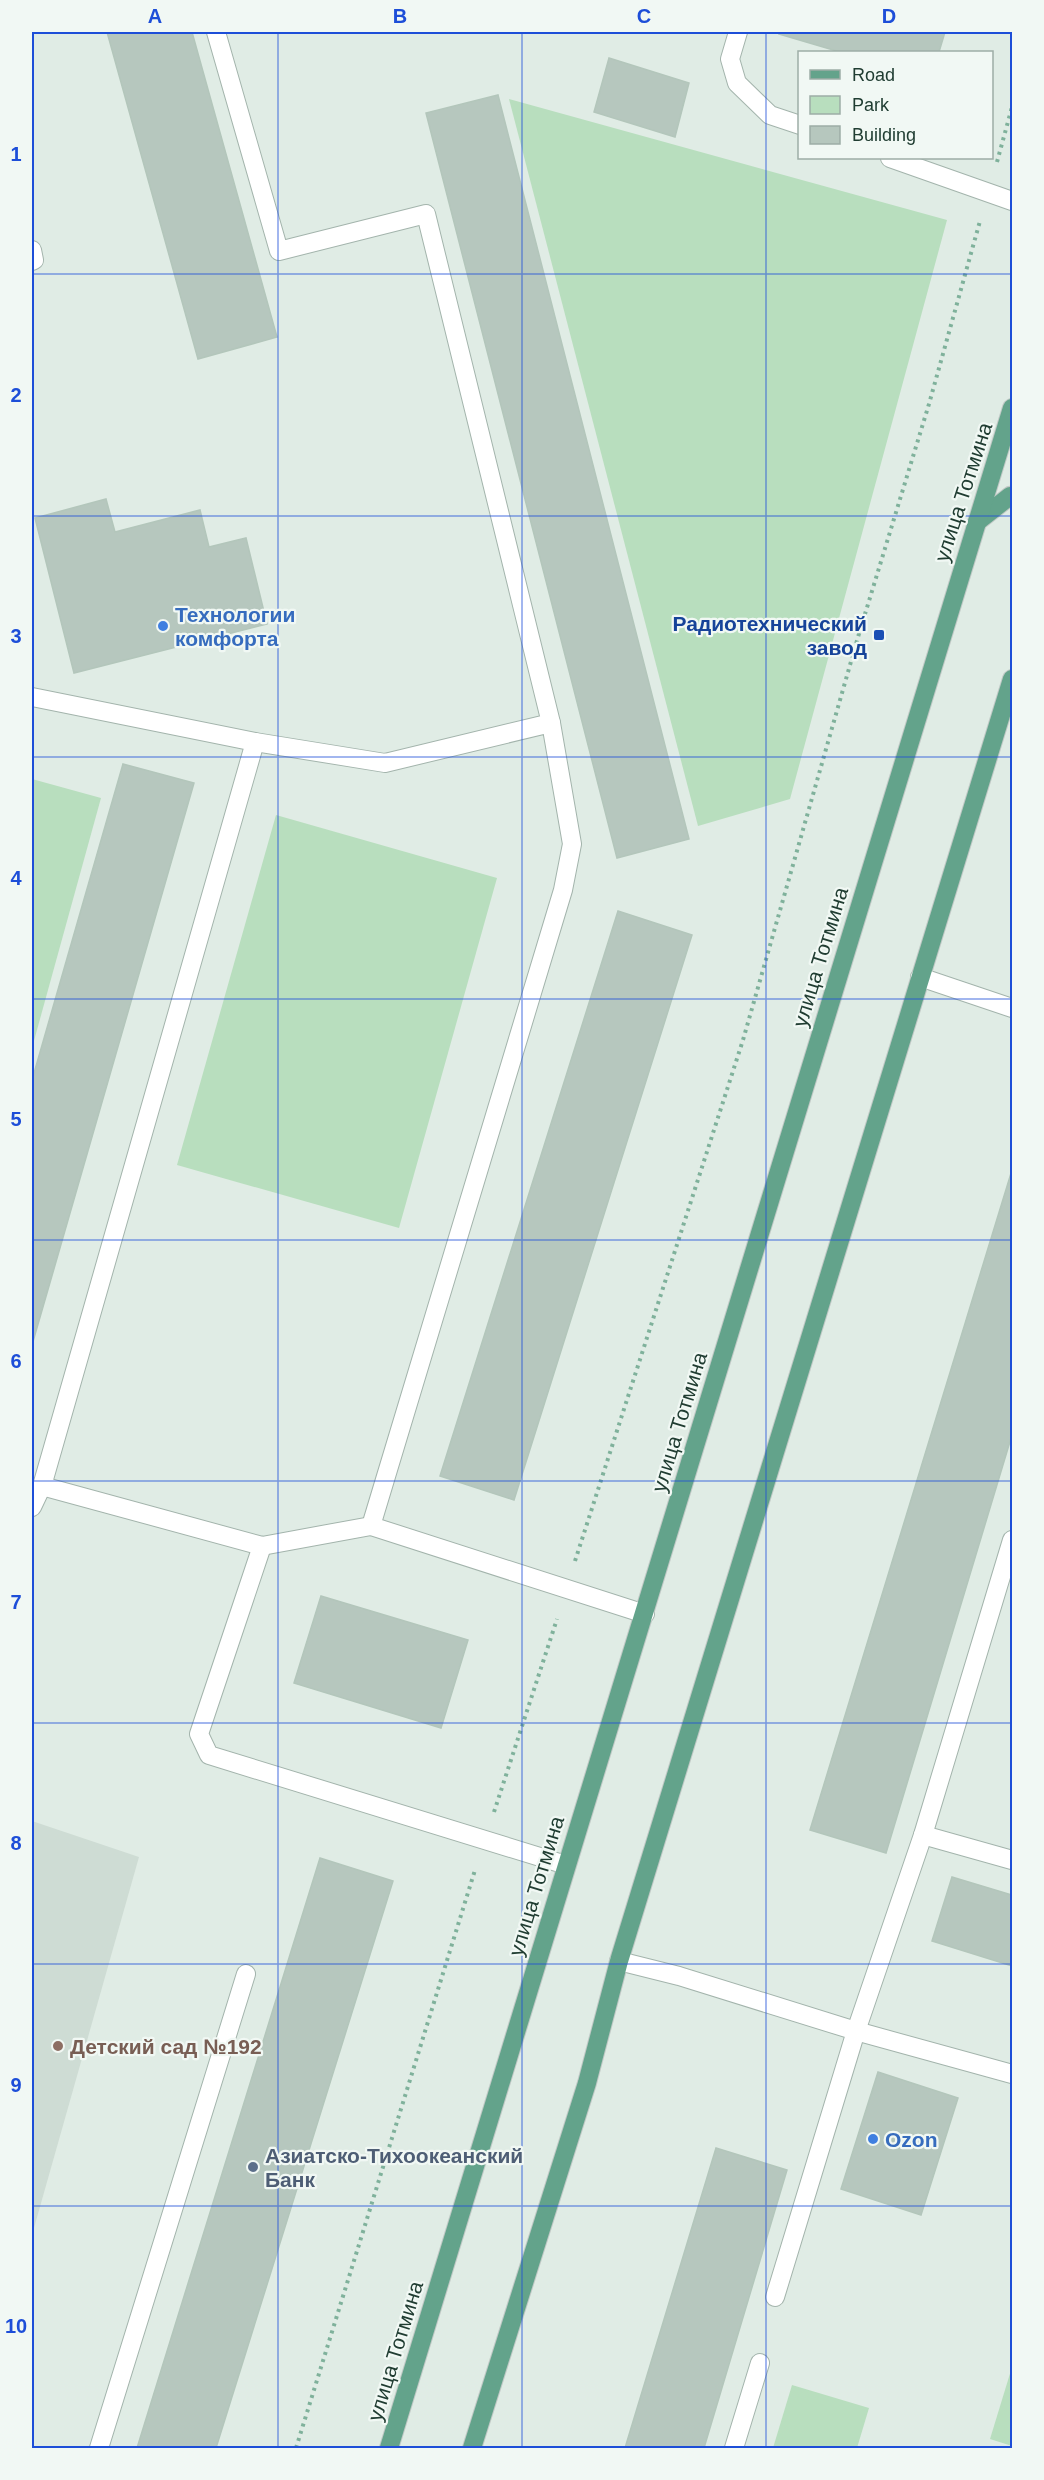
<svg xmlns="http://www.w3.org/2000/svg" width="1044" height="2480" font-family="Helvetica,sans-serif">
  <rect width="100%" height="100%" fill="#e0ece5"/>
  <path fill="#cedcd4" d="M32 1821 139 1857 32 2235Z"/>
  <g fill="#b8debe">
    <path d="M509 99 947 220 790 799 698 826Z"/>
    <path d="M32 779 101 798 32 1048Z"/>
    <path d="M276 815 497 878 399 1228 177 1165Z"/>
    <path d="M1012 2367V2446L990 2439Z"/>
    <path d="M792 2385 869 2408 857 2448H773Z"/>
  </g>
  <g fill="#b6c7be" stroke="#b3c6bb" stroke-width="1.5">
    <path d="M107 32H192L277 337 198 359Z"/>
    <path d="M780 32H945L939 52H840L779 34Z"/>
    <path d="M609 58 689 83 675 137 594 112Z"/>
    <path d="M498 95 689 839 617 858 426 113Z"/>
    <path d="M106 499 115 532 200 510 209 547 246 538 267 624 74 673 35 518Z"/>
    <path d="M123 764 194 783 32 1345V1080Z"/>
    <path d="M618 911 692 935 514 1500 440 1476Z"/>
    <path d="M1012 1170V1435L886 1853 810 1830Z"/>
    <path d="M321 1596 468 1640 441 1728 294 1683Z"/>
    <path d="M320 1858 393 1881 216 2448H137Z"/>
    <path d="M952 1877 1012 1895V1966L932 1941Z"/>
    <path d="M878 2072 958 2098 921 2215 841 2189Z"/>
    <path d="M716 2148 787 2170 704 2448H625Z"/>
  </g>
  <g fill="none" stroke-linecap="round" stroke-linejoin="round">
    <defs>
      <g id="lane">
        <path d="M216 32 279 251 426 214 551 723"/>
        <path d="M738 32 730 59 737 83 770 115 800 125"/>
        <path d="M890 158 1012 201"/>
        <path d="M32 250 34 260 32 261"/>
        <path d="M32 697 255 742 385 763 551 723 572 844 563 890 371 1526 645 1614"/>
        <path d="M255 742 42 1486 262 1546 371 1526"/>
        <path d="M920 977 1012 1008"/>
        <path d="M32 1507 42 1486"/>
        <path d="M262 1546 199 1734 209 1755 566 1865"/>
        <path d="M923 1835 1012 1860"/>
        <path d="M619 1961 679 1976 856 2031 1012 2074"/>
        <path d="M775 2297 856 2031 923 1835 1012 1540"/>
        <path d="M99 2448 246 1974"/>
        <path d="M734 2448 760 2363"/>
      </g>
      <g id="primary">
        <path d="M977 522 1010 496 1012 497"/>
        <path d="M389 2448 1012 408"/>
        <path d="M472 2448 587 2083 619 1961 1012 679"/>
      </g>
    </defs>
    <use href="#lane" stroke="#a3b4ac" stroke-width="20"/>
    <use href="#primary" stroke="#c1c9c6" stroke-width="20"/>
    <g stroke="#7fb19b" stroke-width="4" stroke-dasharray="3 4.5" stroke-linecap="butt">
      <path d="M997 162 1012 107"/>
      <path d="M575 1561 743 1040 858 637 929 404 980 221"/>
      <path d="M494 1812 557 1619"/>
      <path d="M296 2448 475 1870"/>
    </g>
    <use href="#lane" stroke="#fff" stroke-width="18"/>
    <use href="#primary" stroke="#63a38b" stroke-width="18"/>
  </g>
  <path fill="none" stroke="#1d4ed8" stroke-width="1.5" stroke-opacity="0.55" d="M278 32V2448M522 32V2448M766 32V2448M32 274H1012M32 516H1012M32 757H1012M32 999H1012M32 1240H1012M32 1481H1012M32 1723H1012M32 1964H1012M32 2206H1012"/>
  <g fill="#3f7fe0" stroke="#f1f8f4" stroke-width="2">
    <circle cx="163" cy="626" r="6"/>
    <circle cx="873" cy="2139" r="6"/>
  </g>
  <rect fill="#1a4fb4" stroke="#f1f8f4" stroke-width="2" x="873" y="629" width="12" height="12" rx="3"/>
  <circle fill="#8d6e63" stroke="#f1f8f4" stroke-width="2" cx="58" cy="2046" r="6"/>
  <circle fill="#5c6f8a" stroke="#f1f8f4" stroke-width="2" cx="253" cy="2167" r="6"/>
  <g text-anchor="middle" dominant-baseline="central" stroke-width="4.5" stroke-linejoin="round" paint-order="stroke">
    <g font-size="21" fill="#203d32" stroke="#f1f8f4">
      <text transform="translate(963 492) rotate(-72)">улица Тотмина</text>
      <text transform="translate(820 957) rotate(-73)">улица Тотмина</text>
      <text transform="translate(679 1422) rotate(-73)">улица Тотмина</text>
      <text transform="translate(536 1886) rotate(-73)">улица Тотмина</text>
      <text transform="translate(395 2351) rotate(-73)">улица Тотмина</text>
    </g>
    <g font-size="21" font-weight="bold" fill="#366cbe" stroke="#f1f8f4" text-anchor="start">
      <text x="175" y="614">Технологии<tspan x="175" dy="24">комфорта</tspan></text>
      <text x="885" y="2139">Ozon</text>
    </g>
    <g font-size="21" font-weight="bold" fill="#164399" stroke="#f1f8f4" text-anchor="end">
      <text x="867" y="623">Радиотехнический<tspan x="867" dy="24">завод</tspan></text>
    </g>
    <g font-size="21" font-weight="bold" fill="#785e54" stroke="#f1f8f4" text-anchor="start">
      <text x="70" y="2046">Детский сад №192</text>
    </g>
    <g font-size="21" font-weight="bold" fill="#4e5e75" stroke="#f1f8f4" text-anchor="start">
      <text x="265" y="2155">Азиатско-Тихоокеанский<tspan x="265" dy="24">Банк</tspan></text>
    </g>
  </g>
  <rect width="1044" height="2480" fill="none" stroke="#f1f8f4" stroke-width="66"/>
  <rect x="798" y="51" width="195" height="108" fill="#f1f8f4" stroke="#9dada6" stroke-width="1.5"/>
  <rect x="810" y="70" width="30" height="9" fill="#63a38b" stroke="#9dada6" stroke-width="1.5"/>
  <text x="852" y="81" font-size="18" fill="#203d32">Road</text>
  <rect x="810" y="96" width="30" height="18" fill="#b8debe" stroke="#9dada6" stroke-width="1.5"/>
  <text x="852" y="111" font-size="18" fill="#203d32">Park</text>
  <rect x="810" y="126" width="30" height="18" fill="#b6c7be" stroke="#9dada6" stroke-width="1.5"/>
  <text x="852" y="141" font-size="18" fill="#203d32">Building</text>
  <rect x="33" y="33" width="978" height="2414" fill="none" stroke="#1d4ed8" stroke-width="2"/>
  <g font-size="20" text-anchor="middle" font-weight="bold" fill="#1d4ed8">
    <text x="155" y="23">A</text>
    <text x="400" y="23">B</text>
    <text x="644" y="23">C</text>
    <text x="889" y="23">D</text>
    <text x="16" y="161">1</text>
    <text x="16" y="402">2</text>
    <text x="16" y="643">3</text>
    <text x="16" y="885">4</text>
    <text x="16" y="1126">5</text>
    <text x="16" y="1368">6</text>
    <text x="16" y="1609">7</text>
    <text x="16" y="1850">8</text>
    <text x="16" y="2092">9</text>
    <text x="16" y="2333">10</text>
  </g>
</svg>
